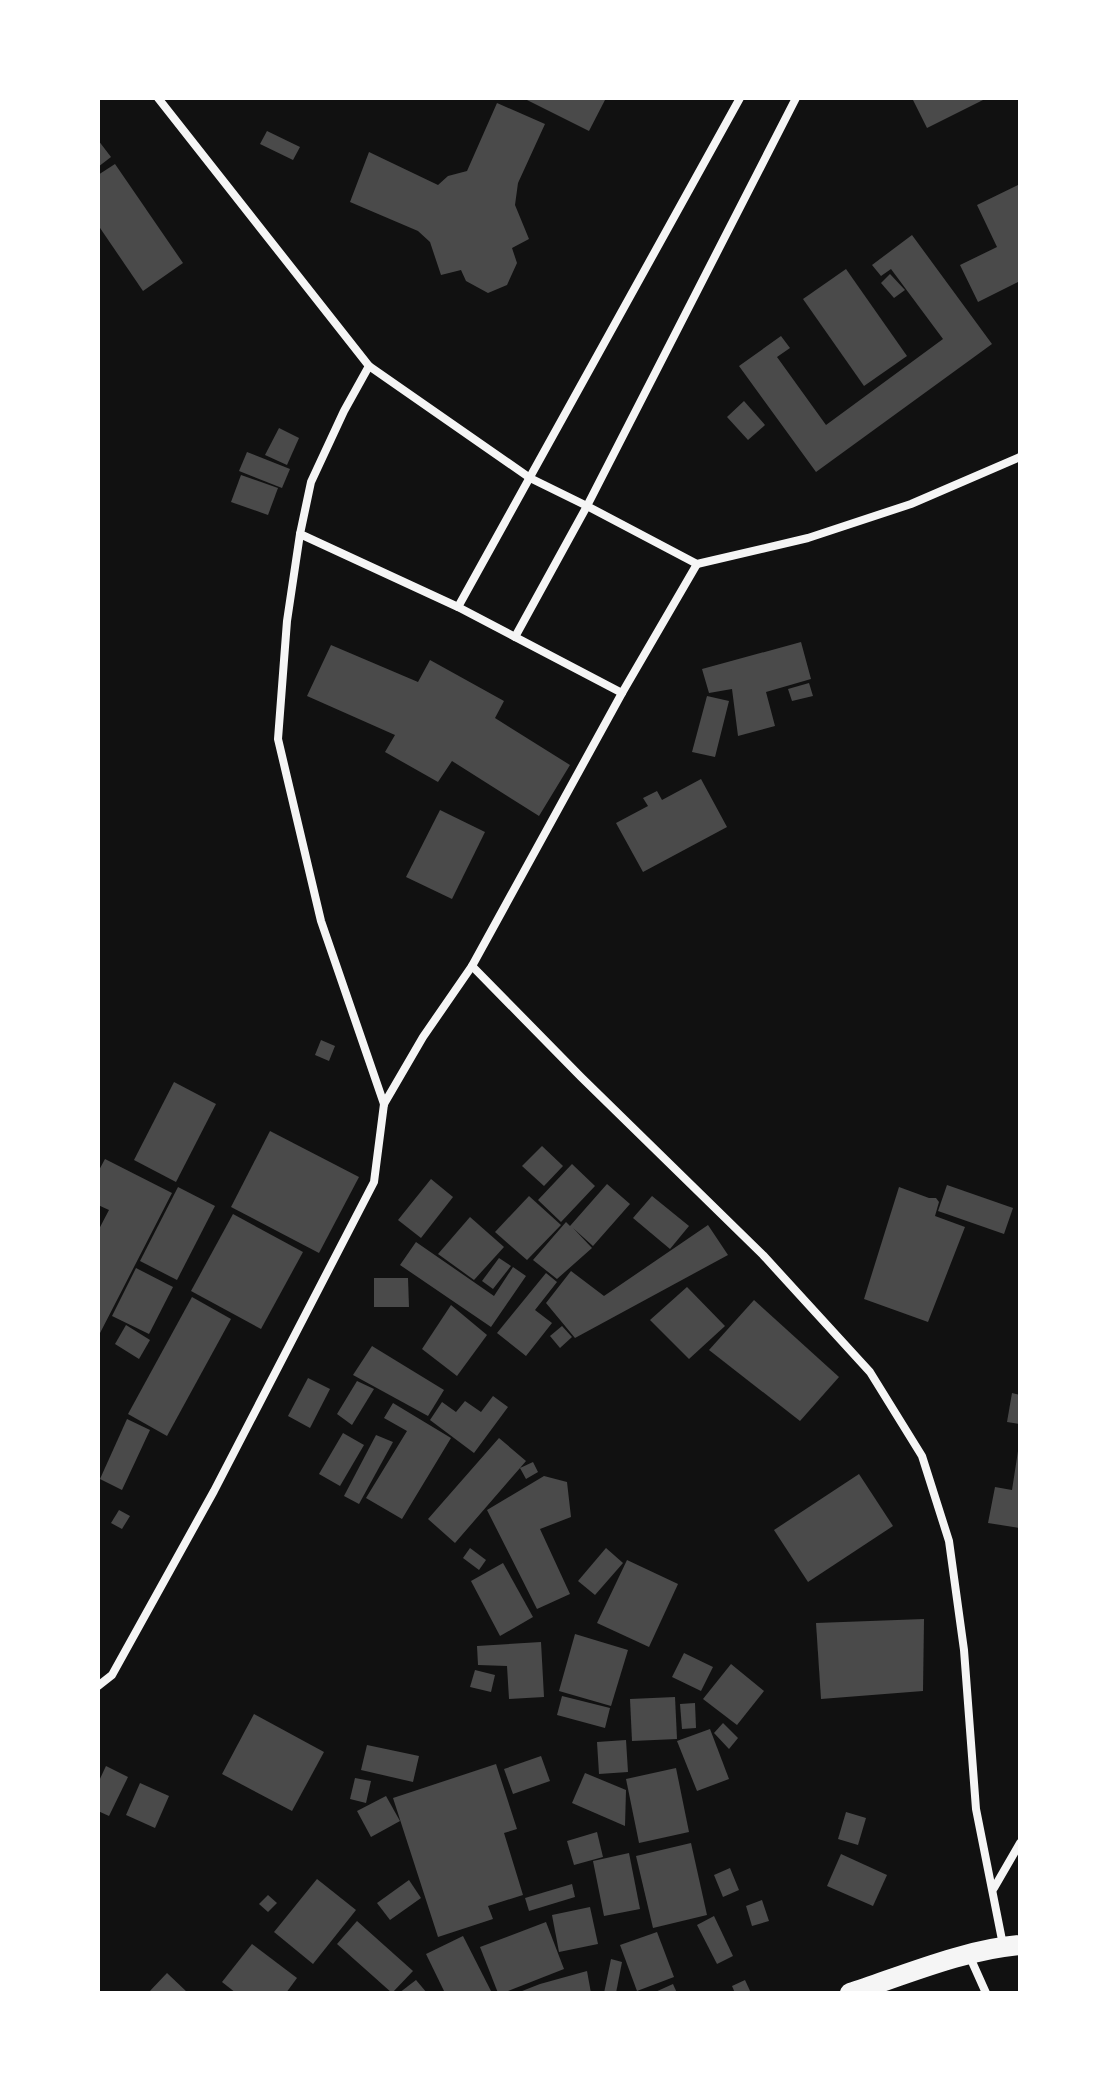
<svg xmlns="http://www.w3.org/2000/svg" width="1118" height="2091" font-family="'Open Sans',sans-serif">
  <rect width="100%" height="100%" fill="#111"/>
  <g fill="#4a4a4a">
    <path d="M523 98H606L589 131Z"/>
    <path d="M912 98H987L927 128Z"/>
    <path d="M497 103 545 124 518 183 515 205 529 239 512 248 517 263 507 285 488 293 466 281 461 270 441 275 430 242 418 231 350 202 369 152 438 185 448 176 467 171Z"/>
    <path d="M267 131 300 147 293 160 260 144Z"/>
    <path d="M98 140 111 157 98 167Z"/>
    <path d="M115 164 183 263 143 291 98 225V175Z"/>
    <path d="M1020 184V281L978 302 960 265 997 247 977 205Z"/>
    <path d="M912 235 992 344 816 472 739 366 781 336 790 348 777 357 826 425 943 339 891 269 881 276 872 265Z"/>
    <path d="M846 269 907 356 864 386 803 299Z"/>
    <path d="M890 274 905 290 894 298 881 283Z"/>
    <path d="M744 401 765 425 748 440 727 417Z"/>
    <path d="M279 428 299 438 287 465 265 455Z"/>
    <path d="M247 452 290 469 282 488 239 471Z"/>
    <path d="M241 475 278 488 268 515 231 502Z"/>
    <path d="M801 642 811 679 766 692 775 726 738 736 732 689 709 693 702 669Z"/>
    <path d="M331 645 418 682 430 660 504 701 495 718 570 765 539 816 452 761 438 782 385 752 395 735 307 696Z"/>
    <path d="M809 683 813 696 792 701 788 689Z"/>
    <path d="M707 696 729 701 715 757 692 752Z"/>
    <path d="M701 779 727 827 643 872 616 823 648 806 643 798 657 791 662 800Z"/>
    <path d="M440 810 485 832 452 899 406 877Z"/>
    <path d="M321 1040 335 1046 329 1061 315 1055Z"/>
    <path d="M174 1082 216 1104 176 1182 134 1160Z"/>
    <path d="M270 1131 359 1177 319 1253 231 1207Z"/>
    <path d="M542 1146 563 1166 544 1186 522 1166Z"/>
    <path d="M105 1159 172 1193 98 1337V1231L109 1210 98 1205V1172Z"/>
    <path d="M572 1164 595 1186 561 1222 538 1200Z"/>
    <path d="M431 1179 453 1197 421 1238 398 1220Z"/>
    <path d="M607 1184 630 1204 593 1246 573 1228 592 1248 557 1279 533 1260 566 1222 570 1226Z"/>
    <path d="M947 1185 1013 1208 1004 1234 938 1211Z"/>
    <path d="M178 1187 215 1206 177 1280 140 1261Z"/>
    <path d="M899 1187 929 1198H936L939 1202 935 1216 965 1227 928 1322 864 1299Z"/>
    <path d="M529 1196 561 1225 527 1260 495 1232Z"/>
    <path d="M652 1196 689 1226 670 1249 633 1218Z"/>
    <path d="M233 1214 303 1252 261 1329 191 1291Z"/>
    <path d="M470 1217 504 1247 474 1280 438 1254Z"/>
    <path d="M708 1225 728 1255 575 1338 546 1303 571 1271 604 1296Z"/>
    <path d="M416 1242 494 1296 513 1267 526 1276 491 1327 400 1265Z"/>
    <path d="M499 1258 511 1266 493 1289 482 1281Z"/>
    <path d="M136 1268 173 1287 149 1334 112 1316Z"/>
    <path d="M546 1273 557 1282 535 1310 552 1323 526 1356 497 1333Z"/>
    <path d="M374 1278H408L409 1307H374Z"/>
    <path d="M687 1287 725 1326 689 1359 650 1320Z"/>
    <path d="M192 1297 231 1319 167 1436 128 1414Z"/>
    <path d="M754 1300 839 1377 800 1421 709 1350Z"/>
    <path d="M451 1305 487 1335 457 1376 422 1349Z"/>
    <path d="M126 1325 150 1340 139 1359 115 1344Z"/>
    <path d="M562 1326 572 1337 560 1348 550 1336Z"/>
    <path d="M372 1346 444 1390 428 1416 353 1375Z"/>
    <path d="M308 1378 330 1389 310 1428 288 1416Z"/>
    <path d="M357 1381 374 1389 352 1425 337 1414Z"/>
    <path d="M1012 1393 1020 1395V1424L1007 1422Z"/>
    <path d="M493 1396 508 1407 474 1453 430 1420 442 1402 456 1412 465 1401 481 1412Z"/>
    <path d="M393 1403 451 1438 402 1519 366 1498 407 1431 384 1418Z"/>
    <path d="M127 1419 150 1430 122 1490 100 1479Z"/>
    <path d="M343 1433 364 1445 340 1486 319 1474Z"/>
    <path d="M376 1435 393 1442 359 1504 344 1496Z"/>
    <path d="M499 1438 526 1461 520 1468 533 1462 538 1472 526 1479 520 1468 455 1543 428 1519Z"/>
    <path d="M1018 1451H1020V1528L988 1523 995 1487 1012 1490Z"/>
    <path d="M859 1474 893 1526 808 1582 774 1530Z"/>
    <path d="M544 1476 567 1482 571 1517 540 1529 570 1594 537 1609 487 1510Z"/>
    <path d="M119 1510 130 1516 122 1529 111 1523Z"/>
    <path d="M470 1548 486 1560 479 1570 463 1558Z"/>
    <path d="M606 1548 623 1563 595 1595 578 1581Z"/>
    <path d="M627 1560 678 1584 649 1647 597 1623Z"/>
    <path d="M503 1563 533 1617 500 1636 471 1581Z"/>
    <path d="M924 1619 923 1691 821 1699 816 1623Z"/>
    <path d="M575 1634 628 1650 611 1706 559 1691Z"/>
    <path d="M541 1642 544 1697 509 1699 507 1666 478 1665 477 1646Z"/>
    <path d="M684 1653 713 1667 701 1691 672 1677Z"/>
    <path d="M731 1664 764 1691 737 1725 703 1699Z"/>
    <path d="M475 1670 495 1675 491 1692 470 1687Z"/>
    <path d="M562 1696 610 1708 605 1728 557 1715Z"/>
    <path d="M675 1697 677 1739 632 1741 630 1699Z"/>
    <path d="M695 1703 696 1728 682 1729 680 1704Z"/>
    <path d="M254 1714 324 1752 292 1811 222 1774Z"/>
    <path d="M723 1723 738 1738 729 1749 714 1733Z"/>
    <path d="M710 1729 729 1779 697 1791 677 1741Z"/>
    <path d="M626 1740 628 1772 599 1774 597 1742Z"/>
    <path d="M367 1745 419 1756 413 1782 361 1770Z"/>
    <path d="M541 1756 550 1781 513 1794 504 1769Z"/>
    <path d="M496 1764 517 1829 504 1833 523 1895 488 1906 493 1919 438 1937 393 1798Z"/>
    <path d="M106 1766 128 1777 109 1816 98 1811V1783Z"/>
    <path d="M676 1768 689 1832 639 1843 626 1779Z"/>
    <path d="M585 1773 626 1790 625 1826 572 1803Z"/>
    <path d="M355 1778 371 1781 366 1803 350 1799Z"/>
    <path d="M140 1783 169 1796 155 1828 126 1815Z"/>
    <path d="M386 1796 400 1821 371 1837 357 1811Z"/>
    <path d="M846 1812 866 1818 858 1845 838 1839Z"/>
    <path d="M597 1832 603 1857 574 1865 567 1841Z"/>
    <path d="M691 1843 707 1915 653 1928 636 1856Z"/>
    <path d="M629 1853 640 1909 604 1916 593 1861Z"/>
    <path d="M841 1854 887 1875 873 1906 827 1886Z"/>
    <path d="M730 1868 739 1890 723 1897 714 1875Z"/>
    <path d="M317 1879 356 1910 313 1964 274 1932Z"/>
    <path d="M409 1880 421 1898 390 1920 377 1903Z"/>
    <path d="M572 1884 575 1897 529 1911 525 1898Z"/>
    <path d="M268 1895 277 1903 268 1912 259 1904Z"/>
    <path d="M762 1900 769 1921 752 1926 746 1906Z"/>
    <path d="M590 1907 598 1944 559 1952 552 1915Z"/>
    <path d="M714 1916 733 1956 717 1964 697 1925Z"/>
    <path d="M357 1921 413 1971 392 1993 337 1944Z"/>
    <path d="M546 1922 564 1969 503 1993H498L480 1947Z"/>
    <path d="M657 1932 674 1977 637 1991 620 1945Z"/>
    <path d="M463 1936 492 1993H445L426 1954Z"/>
    <path d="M252 1944 297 1978 286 1993H236L222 1982Z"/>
    <path d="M611 1959 622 1962 616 1993H604Z"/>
    <path d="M587 1971 591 1993H517L540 1984Z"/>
    <path d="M167 1973 188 1993H148Z"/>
    <path d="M416 1980 427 1993H399Z"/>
    <path d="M745 1980 751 1993H735L732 1986Z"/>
    <path d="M673 1984 677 1993H653Z"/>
  </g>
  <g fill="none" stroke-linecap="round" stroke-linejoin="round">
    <g stroke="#f5f5f5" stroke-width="8">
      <path d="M158 98 369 366 530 478 587 506 697 564 808 538 911 504 1020 457"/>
      <path d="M369 366 344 411 311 482 300 534 458 607 622 693 697 564"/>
      <path d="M300 534 287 621 278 739 321 921 384 1104"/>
      <path d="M458 607 740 98"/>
      <path d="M515 637 587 506 796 98"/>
      <path d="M622 693 472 966 581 1077 763 1255 870 1372 922 1456 949 1541 964 1650 976 1809 1003 1945"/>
      <path d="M98 1686 112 1675 214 1491 374 1182 384 1104 423 1037 472 966"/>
      <path d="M994 1888 1020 1843"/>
      <path d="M969 1955 986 1993"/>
    </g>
    <path stroke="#f5f5f5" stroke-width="20" d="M850 1993C902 1976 966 1949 1020 1945"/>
  </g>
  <rect width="1118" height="2091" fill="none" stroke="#ffffff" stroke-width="200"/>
</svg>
